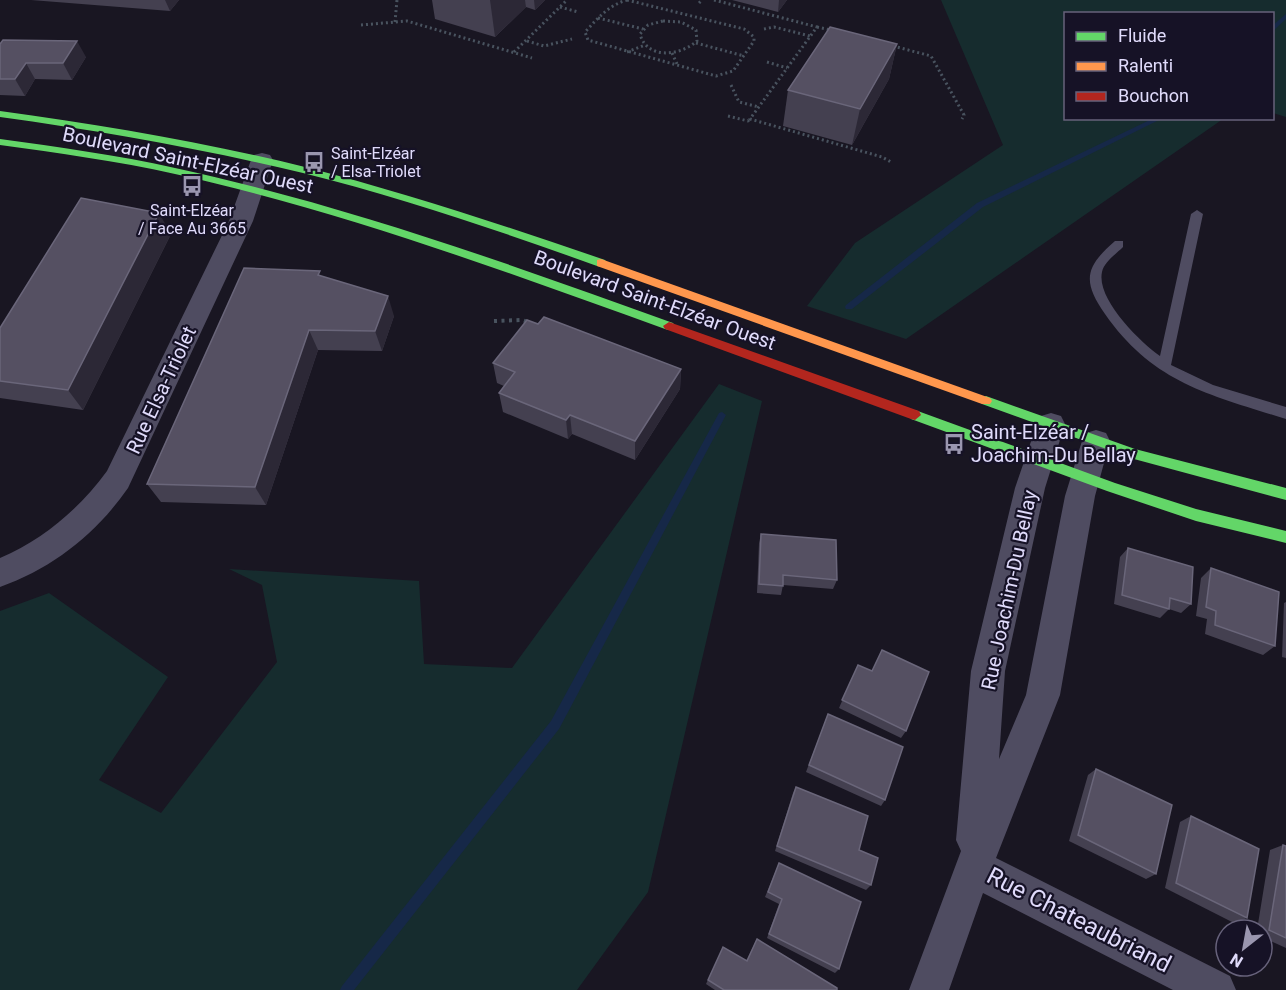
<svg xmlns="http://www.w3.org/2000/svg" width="1286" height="990" font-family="Roboto,sans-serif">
  <rect width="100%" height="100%" fill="#191622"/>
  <g fill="#162c2e">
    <path d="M941 0H1286V117L1273 113 1272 14H1066V118L1223 119 906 339 807 306 855 243 1003 145Z"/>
    <path d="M719 384 762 401 648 892 577 990H0V611L49 593 168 677 99 780 161 813 277 662 262 585 229 569 419 581 424 664 512 668Z"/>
  </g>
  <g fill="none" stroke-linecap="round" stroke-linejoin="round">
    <g fill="#162848" fill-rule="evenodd">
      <path d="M1286 14V19L1272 32V26Z"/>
      <path d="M1154 118H1163L983 207 852 309H846L845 307 846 305 977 203Z"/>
      <path d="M722 412 726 415 559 729 354 990H340L342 986 551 721 719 413Z"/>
    </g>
    <g stroke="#49535f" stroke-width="3" stroke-dasharray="2 3" stroke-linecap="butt">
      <path d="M627 0 744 29 754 37V41L733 71 716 76 588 40 585 32C598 18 609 5 627 0Z"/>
      <path d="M714 0 817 27 750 119 882 157 891 162"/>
      <path d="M699 3 702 0"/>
      <path d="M560 7 578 12"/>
      <path d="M598 18 643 29"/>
      <path d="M663 21 681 22 696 30 697 41C680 56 647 60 640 34L648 25Z"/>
      <path d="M395 22 397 0"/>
      <path d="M361 25 407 21 532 58"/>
      <path d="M817 27 831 30"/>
      <path d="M764 29 774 27 810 36"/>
      <path d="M527 41 544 46 572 39"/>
      <path d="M696 43 744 56"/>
      <path d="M893 46 931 56 964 115 962 119"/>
      <path d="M514 52 567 0"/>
      <path d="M627 52 645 45"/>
      <path d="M672 53 678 66"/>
      <path d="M767 62 787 68"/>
      <path d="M731 85 739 102 759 107"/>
      <path d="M728 116 748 121 750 119"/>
    </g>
    <path stroke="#49535f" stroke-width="4" stroke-dasharray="3 4.5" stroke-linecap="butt" d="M494 321 522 320 528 322"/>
    <path fill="#4f4c61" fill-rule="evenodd" d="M1197 210 1203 214 1171 365 1213 385 1286 407V419C1210 395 1153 383 1105 314 1082 281 1085 267 1115 241H1123V247C1116 254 1104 262 1102 272 1096 299 1140 342 1160 356L1191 214Z"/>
    <g fill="#4f4c61" fill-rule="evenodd">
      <path d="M262 153 270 155 273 160 253 221 128 488C96 534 53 568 0 587V558C44 539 79 509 107 471L229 221 251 160 254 155Z"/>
      <path d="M1051 413 1061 416 1065 424 1045 488 1005 671 999 759 1026 695 1065 496 1082 441 1086 433 1096 430 1106 433 1110 441 1095 496 1060 695 996 858 1230 976 1236 990H1173L983 893 949 990H909L961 851 956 840 971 671 1015 488 1037 424 1041 416Z"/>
    </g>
    <g fill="#63d668" fill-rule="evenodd">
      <path d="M0 111C102 125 204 142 305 167 406 193 506 226 605 260L607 263 601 267 597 266C500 231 403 198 303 173 203 149 102 131 0 117Z"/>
      <path d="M0 139C58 147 117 155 175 168 345 205 510 264 673 323L675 326 669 330 665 329C504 271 342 211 175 174 117 161 58 153 0 145Z"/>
      <path d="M986 396 1135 449 1286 488V500L1134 459 982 404 980 401 982 398Z"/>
      <path d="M915 410 1115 483 1196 509 1286 531V543L1196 521 1107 491 911 419 909 415 911 411Z"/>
    </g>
    <path fill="#ff974d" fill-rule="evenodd" d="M601 259 990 398 992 401 990 404H982L597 266V260Z"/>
    <path fill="#b3261e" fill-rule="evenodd" d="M669 322 919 411 921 415 915 420 911 419 665 329 663 326Z"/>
  </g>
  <g fill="#444050">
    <path d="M31 0H179L170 11Z"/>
    <path d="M432 0H545L535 10 526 7 495 37 435 19Z"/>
    <path d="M732 0H787L778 12Z"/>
    <path d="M0 44 86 57 72 80 35 79 25 96 0 95Z"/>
    <path d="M897 44 889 79 852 145 783 126 788 90Z"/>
    <path d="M171 234 83 410 0 398V328Z"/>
    <path d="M322 276 394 316 382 351 318 350 266 505 161 502 147 484Z"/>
    <path d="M538 324 681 369 680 389 635 460 572 434 568 439 503 412 499 393 504 386 497 383 493 363Z"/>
    <path d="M761 534 837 580 833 589 783 585 781 595 757 593 759 543Z"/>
    <path d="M1128 548 1191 604 1181 613 1169 609 1160 618 1114 604 1120 557Z"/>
    <path d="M1211 568 1275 646 1263 655 1205 634 1207 619 1196 616 1201 578Z"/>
    <path d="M1286 602V658L1282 657 1284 603Z"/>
    <path d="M858 665 906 731 901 738 839 708Z"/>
    <path d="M828 714 885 800 881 806 806 772Z"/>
    <path d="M1096 769 1156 874 1146 879 1069 841 1088 775Z"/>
    <path d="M796 787 859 850 871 885 866 890 775 851 793 793Z"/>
    <path d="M1191 816 1247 918 1234 923 1165 888 1180 822Z"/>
    <path d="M1283 845 1286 846V948L1262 937V930H1257L1270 850Z"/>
    <path d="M779 863 839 969 835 973 767 938 779 904 765 897Z"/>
    <path d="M757 939 837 990H715L706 984 723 947 746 961Z"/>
  </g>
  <g fill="#2c2836">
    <path d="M165 0H179L170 11Z"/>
    <path d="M490 0H525L526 7 495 37Z"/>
    <path d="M534 0H545L535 10Z"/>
    <path d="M779 0H787L778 12Z"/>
    <path d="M77 41 86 57 72 80 63 63Z"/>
    <path d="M897 44 889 79 852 145 860 109Z"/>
    <path d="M26 63 35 79 25 96 15 79Z"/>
    <path d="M159 213 171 234 83 410 68 390Z"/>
    <path d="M388 296 394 316 382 351 375 331Z"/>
    <path d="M309 330 318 350 266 505 255 487Z"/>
    <path d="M681 369 680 389 635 460V441Z"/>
    <path d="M570 415 572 434 568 439 566 420Z"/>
  </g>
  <g fill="#555062" stroke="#6a667a" stroke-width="1.5">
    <path d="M830 27 897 44 860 109 788 90Z"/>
    <path d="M3 40 77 41 63 63H26L15 79H0V44Z"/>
    <path d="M81 198 159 213 68 390 0 381V328Z"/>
    <path d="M244 268 320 271 318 275 388 296 375 331 309 330 255 487 147 484Z"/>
    <path d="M544 317 681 369 635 441 570 415 566 420 499 393 515 372 493 363 527 320 538 324Z"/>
    <path d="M761 534 836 540 837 580 783 575V586L759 584Z"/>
    <path d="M1128 548 1193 567 1191 604 1170 598 1169 609 1122 595Z"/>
    <path d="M1211 568 1279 592 1275 646 1215 625 1216 611 1206 607Z"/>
    <path d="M882 650 929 672 906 731 842 700 858 665 872 671Z"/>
    <path d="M828 714 903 747 885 800 809 765Z"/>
    <path d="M1096 769 1172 805 1156 874 1078 835Z"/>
    <path d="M796 787 868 816 859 850 878 858 871 885 777 846Z"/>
    <path d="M1191 816 1259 849 1247 918 1176 883Z"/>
    <path d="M1283 845 1286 846V938L1269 930Z"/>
    <path d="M779 863 861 902 839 969 769 934 782 899 768 892Z"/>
    <path d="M757 939 837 988V990H724L708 980 723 947 747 961Z"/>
  </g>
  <defs>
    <symbol id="bus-bare" viewBox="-9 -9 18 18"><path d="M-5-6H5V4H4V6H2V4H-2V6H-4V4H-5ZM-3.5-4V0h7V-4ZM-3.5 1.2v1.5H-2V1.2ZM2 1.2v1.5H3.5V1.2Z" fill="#9a96af" stroke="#161226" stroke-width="2.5" paint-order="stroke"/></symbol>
  </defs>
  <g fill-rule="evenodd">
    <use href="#bus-bare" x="299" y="147" width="30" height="30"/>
    <use href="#bus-bare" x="177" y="171" width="30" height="30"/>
    <use href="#bus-bare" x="939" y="429" width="30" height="30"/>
  </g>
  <g text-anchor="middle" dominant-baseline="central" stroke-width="4.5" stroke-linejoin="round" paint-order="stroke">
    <g font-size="16" fill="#e0dbfb" stroke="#161226" text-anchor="start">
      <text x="331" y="153">Saint-Elzéar<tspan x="331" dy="18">/ Elsa-Triolet</tspan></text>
      <text x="192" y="210" text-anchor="middle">Saint-Elzéar<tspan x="192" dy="18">/ Face Au 3665</tspan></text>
    </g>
    <g font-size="20" fill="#e0dbfb" stroke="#161226">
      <text transform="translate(188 160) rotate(12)">Boulevard Saint-Elzéar Ouest</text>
      <text transform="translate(655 300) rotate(20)">Boulevard Saint-Elzéar Ouest</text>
      <text transform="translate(161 390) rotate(-65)">Rue Elsa-Triolet</text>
      <text transform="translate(1009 590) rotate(-78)">Rue Joachim-Du Bellay</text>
    </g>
    <g font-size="20" fill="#e0dbfb" stroke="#161226" text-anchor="start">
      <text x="971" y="432">Saint-Elzéar /<tspan x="971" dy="23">Joachim-Du Bellay</tspan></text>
    </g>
    <g font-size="24" fill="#e0dbfb" stroke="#161226">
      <text transform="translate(1079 920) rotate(27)">Rue Chateaubriand</text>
    </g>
  </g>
  <rect x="1064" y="12" width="210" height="108" fill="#161226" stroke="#67627b" stroke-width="1.5"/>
  <rect x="1076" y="32" width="30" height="9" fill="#63d668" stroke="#67627b" stroke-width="1.5"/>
  <text x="1118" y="42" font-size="18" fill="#e0dbfb">Fluide</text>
  <rect x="1076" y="62" width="30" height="9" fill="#ff974d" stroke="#67627b" stroke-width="1.5"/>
  <text x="1118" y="72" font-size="18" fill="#e0dbfb">Ralenti</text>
  <rect x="1076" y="92" width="30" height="9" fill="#b3261e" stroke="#67627b" stroke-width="1.5"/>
  <text x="1118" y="102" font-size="18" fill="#e0dbfb">Bouchon</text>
  <g transform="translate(1244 948) rotate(211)"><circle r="28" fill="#161226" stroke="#67627b" stroke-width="1.5"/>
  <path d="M0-4.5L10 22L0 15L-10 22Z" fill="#9a96af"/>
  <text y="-9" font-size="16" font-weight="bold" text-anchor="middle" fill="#e0dbfb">N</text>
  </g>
</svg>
